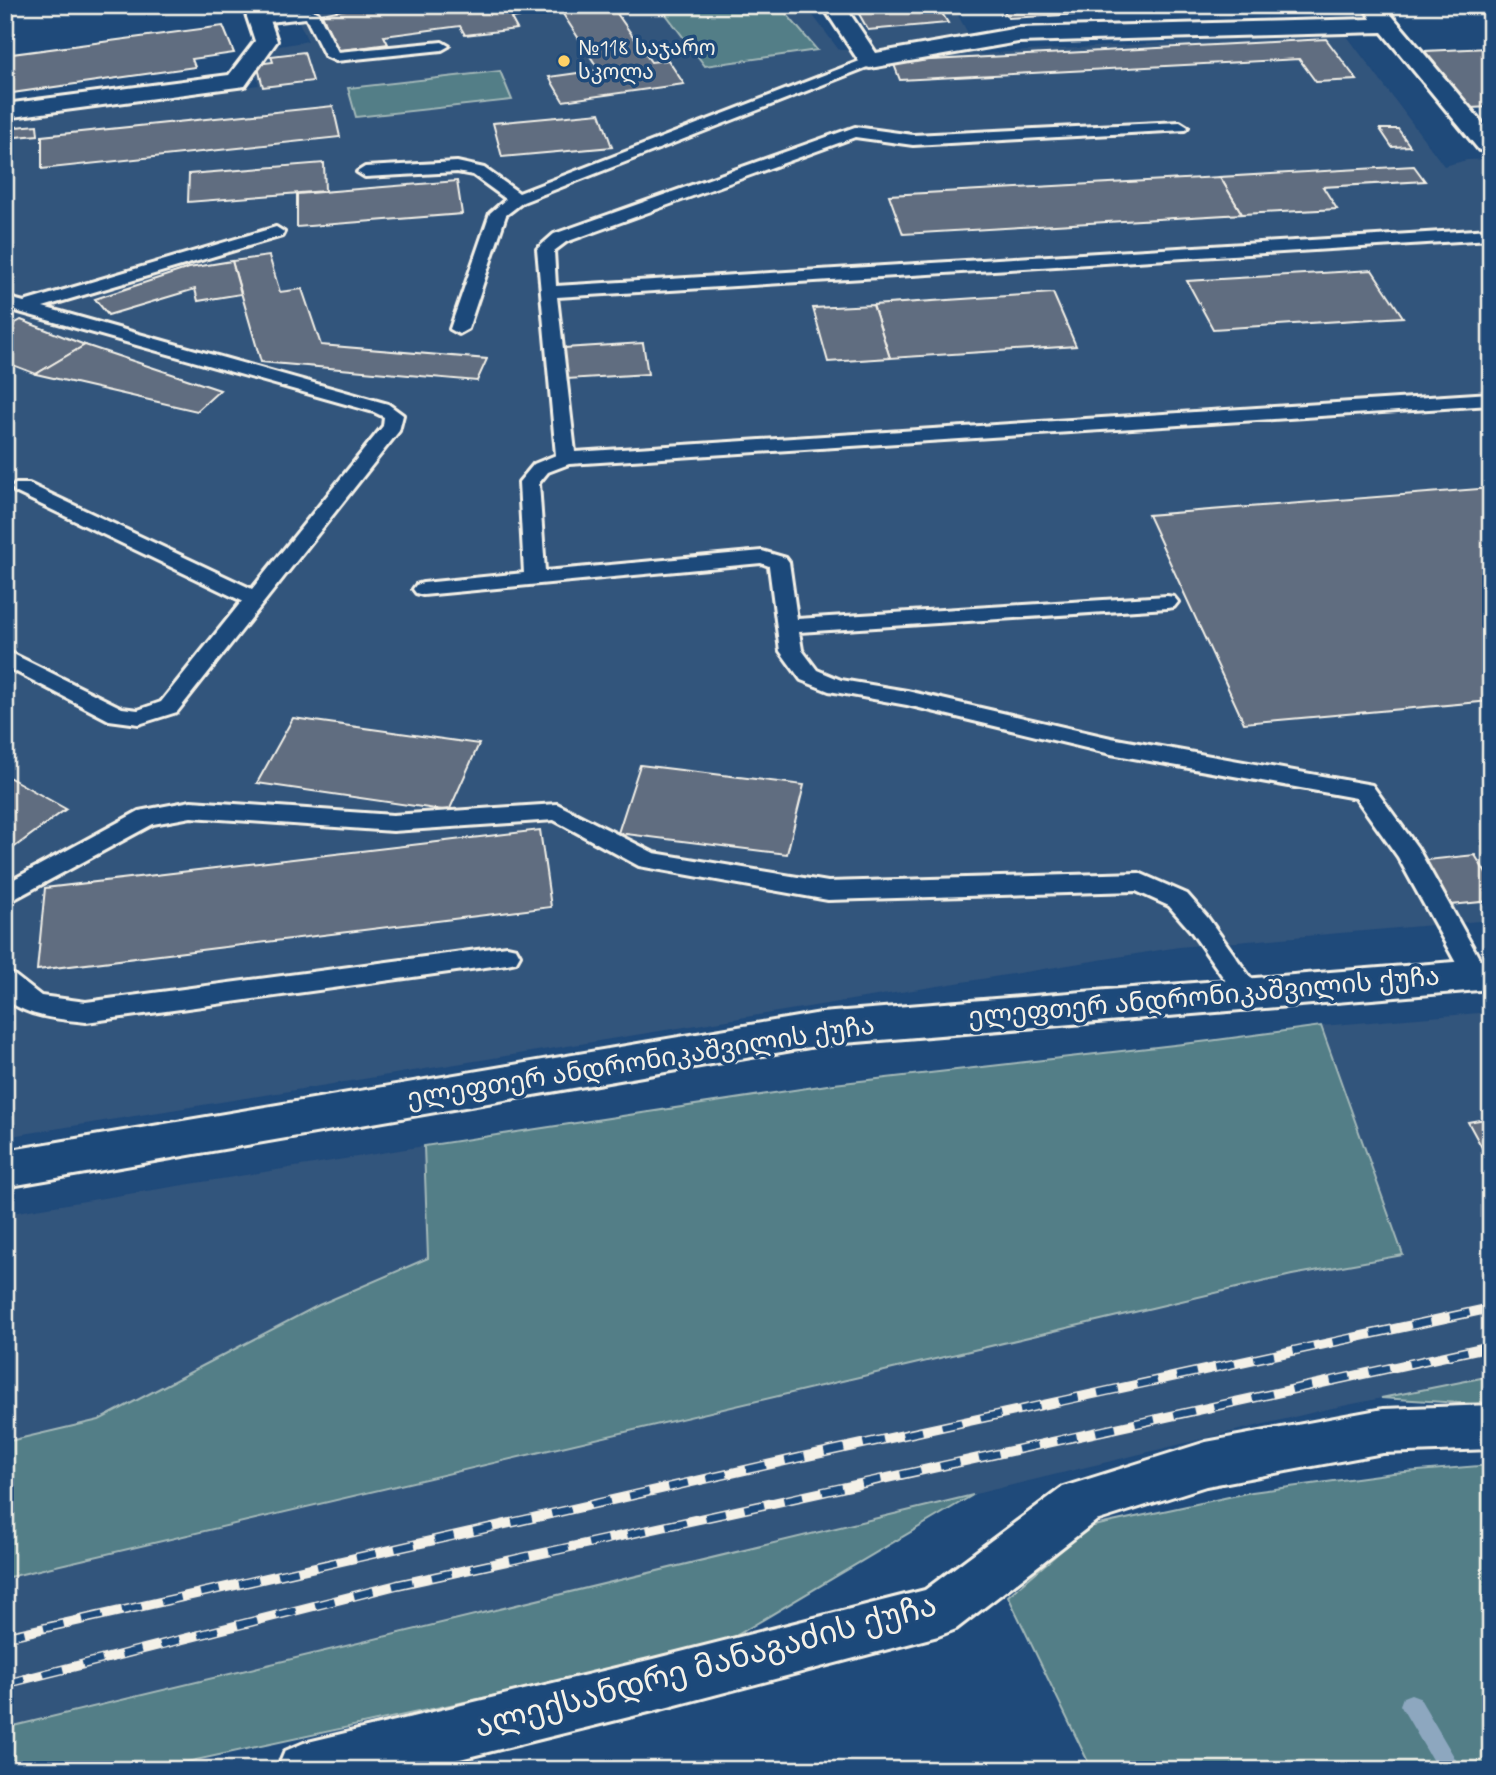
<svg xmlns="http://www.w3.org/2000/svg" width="1496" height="1775" font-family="Mynerve,'Noto Sans Georgian',sans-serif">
  <rect width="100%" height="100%" fill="#1f4a7a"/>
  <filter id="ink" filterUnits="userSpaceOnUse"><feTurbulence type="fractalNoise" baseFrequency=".0143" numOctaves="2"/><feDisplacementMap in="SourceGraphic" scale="14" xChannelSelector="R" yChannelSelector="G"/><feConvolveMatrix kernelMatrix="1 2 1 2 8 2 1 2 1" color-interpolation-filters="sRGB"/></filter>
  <g filter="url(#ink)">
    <g fill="#32547c">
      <path d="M291 5H805L839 50H877L851 5H952L980 54 1344 32 1444 166 1467 160 1491 159V920L1179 947 5 1137V117L259 85 251 51 308 41Z"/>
      <path d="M1491 1012V1376L1323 1410 5 1728V1578L1292 1275 1403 1255 1321 1026Z"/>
      <path d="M424 1146 428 1258 319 1305 99 1420 5 1442V1214Z"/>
    </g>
    <g fill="#527e87" stroke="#a3b8b8" stroke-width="2">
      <path d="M659 5H779L817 50 705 66Z"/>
      <path d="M500 71 512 100 356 117 348 88Z"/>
      <path d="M1321 1026 1403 1255 1292 1275 5 1578V1442L99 1420 319 1305 428 1258 424 1146 834 1084 1209 1041Z"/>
      <path d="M1491 1376V1405L1381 1398Z"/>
      <path d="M1491 1465V1770H1092L1008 1596 1089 1527 1252 1492 1393 1473Z"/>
      <path d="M973 1495 717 1647 150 1770H5V1728Z"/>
    </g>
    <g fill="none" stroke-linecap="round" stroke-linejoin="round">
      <path fill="#8da7bf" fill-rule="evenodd" d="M1411 1694 1419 1697 1462 1770H1438L1400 1705 1403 1697Z"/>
    </g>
    <g fill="#606d80" stroke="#f4f1e8" stroke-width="2">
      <path d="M366 5H504L507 11 548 5H611L651 62 668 60 684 84 563 101 549 77 599 70 561 11 511 18 517 29 465 35 460 26 384 36 388 44 337 51 322 14Z"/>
      <path d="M854 5H937L948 23 868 30Z"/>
      <path d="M1001 5H1248L1008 18Z"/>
      <path d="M223 26 234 53 192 59 195 67 5 94V55Z"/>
      <path d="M1326 39 1357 80 1316 82 1299 59 900 80 893 62Z"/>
      <path d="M1489 48 1491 107 1470 108 1425 51Z"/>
      <path d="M304 52 313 81 263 87 257 64 273 62 271 56Z"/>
      <path d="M333 106 340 137 42 169V136Z"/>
      <path d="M600 113 612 147 502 157 493 123Z"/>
      <path d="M37 125 38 135 5 138V128Z"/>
      <path d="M1380 129H1398L1410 146 1392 147Z"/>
      <path d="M324 163 325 191 188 202 189 174Z"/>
      <path d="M1414 166 1425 181 1323 187 1337 209 1242 214 1220 177Z"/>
      <path d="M1220 177 1242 214 903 234 889 195Z"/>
      <path d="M457 181 462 214 297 227V194Z"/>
      <path d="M269 256 280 292 302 289 321 345 487 359 477 381 261 362 232 261Z"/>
      <path d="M232 261 241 294 198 301 195 289 108 315 95 299 189 268Z"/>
      <path d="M1372 270 1403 317 1213 329 1187 281Z"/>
      <path d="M1053 293 1076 346 890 358 873 305Z"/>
      <path d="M873 305 890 358 828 362 813 308Z"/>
      <path d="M21 320 85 345 36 374 5 362V329Z"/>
      <path d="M643 343 648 374 567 379 564 348Z"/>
      <path d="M85 345 220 390 197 411 36 374Z"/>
      <path d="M1491 488V701L1244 723 1148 515Z"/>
      <path d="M293 718 479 744 449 811 257 783Z"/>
      <path d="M640 765 804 785 787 854 618 833Z"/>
      <path d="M5 775 66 809 5 854Z"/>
      <path d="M540 830 551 907 37 970 45 888Z"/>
      <path d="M1475 855 1491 882V901L1451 905 1426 860Z"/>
      <path d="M1491 1118V1164L1468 1122Z"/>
    </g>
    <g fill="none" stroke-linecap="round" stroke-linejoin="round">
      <defs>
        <g id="lane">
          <path d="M311 9 318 13 338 52 442 42 449 46 442 50 336 61 325 56 306 18 259 23 252 19 259 15Z"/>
          <path d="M870 57 875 58 877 61 875 64 523 202 506 215 468 329 459 334 450 329 490 213 506 199 473 175 457 172 365 177 357 172 365 167 457 162 484 168 519 193Z"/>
          <path d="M1180 122 1188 127 1185 130 913 145 855 137 566 242 554 251 556 286 1491 229V239L557 297 575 452 1491 393V405L569 464 548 472 539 483 545 571 762 551 786 558 789 562 797 619 1167 596 1174 597 1178 602 1174 607 1167 608 799 632 802 650 817 670 841 680 907 691 1111 738 1372 785 1417 847 1489 976 1485 983 1476 985 1467 983 1398 857 1356 798 1111 754 907 705 829 691 801 680 780 651 769 566 761 563 423 595 416 593 413 589 416 585 423 583 524 573 519 482 534 464 556 455 537 249 554 234 855 127 913 135Z"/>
          <path d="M276 227 284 232 282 236 43 307 388 404 403 415 399 431 177 712 139 724 109 720 5 666V650L122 708 138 710 161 702 242 601 15 492 12 488 15 484H29L252 589 383 426 384 417 374 412 5 308V297L24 302Z"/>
          <path d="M191 801 393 815 557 804 654 853 828 882 1139 873 1187 894 1208 918 1262 994 1258 1001 1249 1004 1240 1001 1190 930 1169 906 1136 891 828 900 639 866 554 820 393 831 191 817 153 824 5 904V884L139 811Z"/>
          <path d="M507 946 516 948 520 955 516 962 507 964 86 1022C57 1019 29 1017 5 999V973L14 975 41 996 86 1002Z"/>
        </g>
        <g id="street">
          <path d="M243 5H265L277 41 245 86 5 118V104L229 75 255 41Z"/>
          <path d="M822 5H844L876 53 1018 28 1371 19 1363 5H1383L1491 133V152L1479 150 1382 32 1018 42 870 68 862 66Z"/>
          <path d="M1491 1405V1449L1383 1453 1206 1486 1096 1521 956 1629 938 1636 653 1711 416 1770H277L285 1751 304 1743 653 1659 925 1590 1063 1487 1206 1442 1383 1409Z"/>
        </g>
        <path id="secondary" d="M1491 959V989L821 1045 5 1187V1151L821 1013Z"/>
      </defs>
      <use href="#lane" stroke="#f4f1e8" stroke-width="6"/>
      <use href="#street" stroke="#f4f1e8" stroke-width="6"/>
      <use href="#secondary" stroke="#f4f1e8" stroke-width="6"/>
      <use href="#lane" fill="#1f4a7a" fill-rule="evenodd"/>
      <use href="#street" fill="#1f4a7a" fill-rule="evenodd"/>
      <use href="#secondary" fill="#1f4a7a" fill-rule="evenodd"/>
      <defs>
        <g id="rail">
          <path d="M5 1637 807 1456 1491 1308"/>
          <path d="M5 1684 397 1585 1491 1346"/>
        </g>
      </defs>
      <use href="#rail" stroke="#f4f1e8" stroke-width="10"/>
      <use href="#rail" stroke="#1f4a7a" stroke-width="7" stroke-dasharray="20" stroke-linecap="butt"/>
    </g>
  </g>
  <circle fill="#ffd166" stroke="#1f4a7a" stroke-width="2.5" cx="564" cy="61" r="7"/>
  <g text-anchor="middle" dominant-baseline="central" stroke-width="7" stroke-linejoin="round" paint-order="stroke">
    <g font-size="21" fill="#f4f1e8" stroke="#1f4a7a" text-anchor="start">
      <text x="578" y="49">№118 საჯარო<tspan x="578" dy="24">სკოლა</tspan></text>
    </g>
    <g font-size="26" fill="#f4f1e8" stroke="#1f4a7a">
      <text transform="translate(1204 998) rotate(-5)">ელეფთერ ანდრონიკაშვილის ქუჩა</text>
      <text transform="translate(641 1063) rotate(-9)">ელეფთერ ანდრონიკაშვილის ქუჩა</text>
    </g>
    <g font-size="32" fill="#f4f1e8" stroke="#1f4a7a">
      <text transform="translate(706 1667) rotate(-15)">ალექსანდრე მანაგაძის ქუჩა</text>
    </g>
  </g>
  <rect width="1496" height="1775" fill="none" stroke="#1f4a7a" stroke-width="28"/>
  <rect x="14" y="14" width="1468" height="1747" fill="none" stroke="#f4f1e8" stroke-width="2.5" filter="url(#ink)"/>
</svg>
